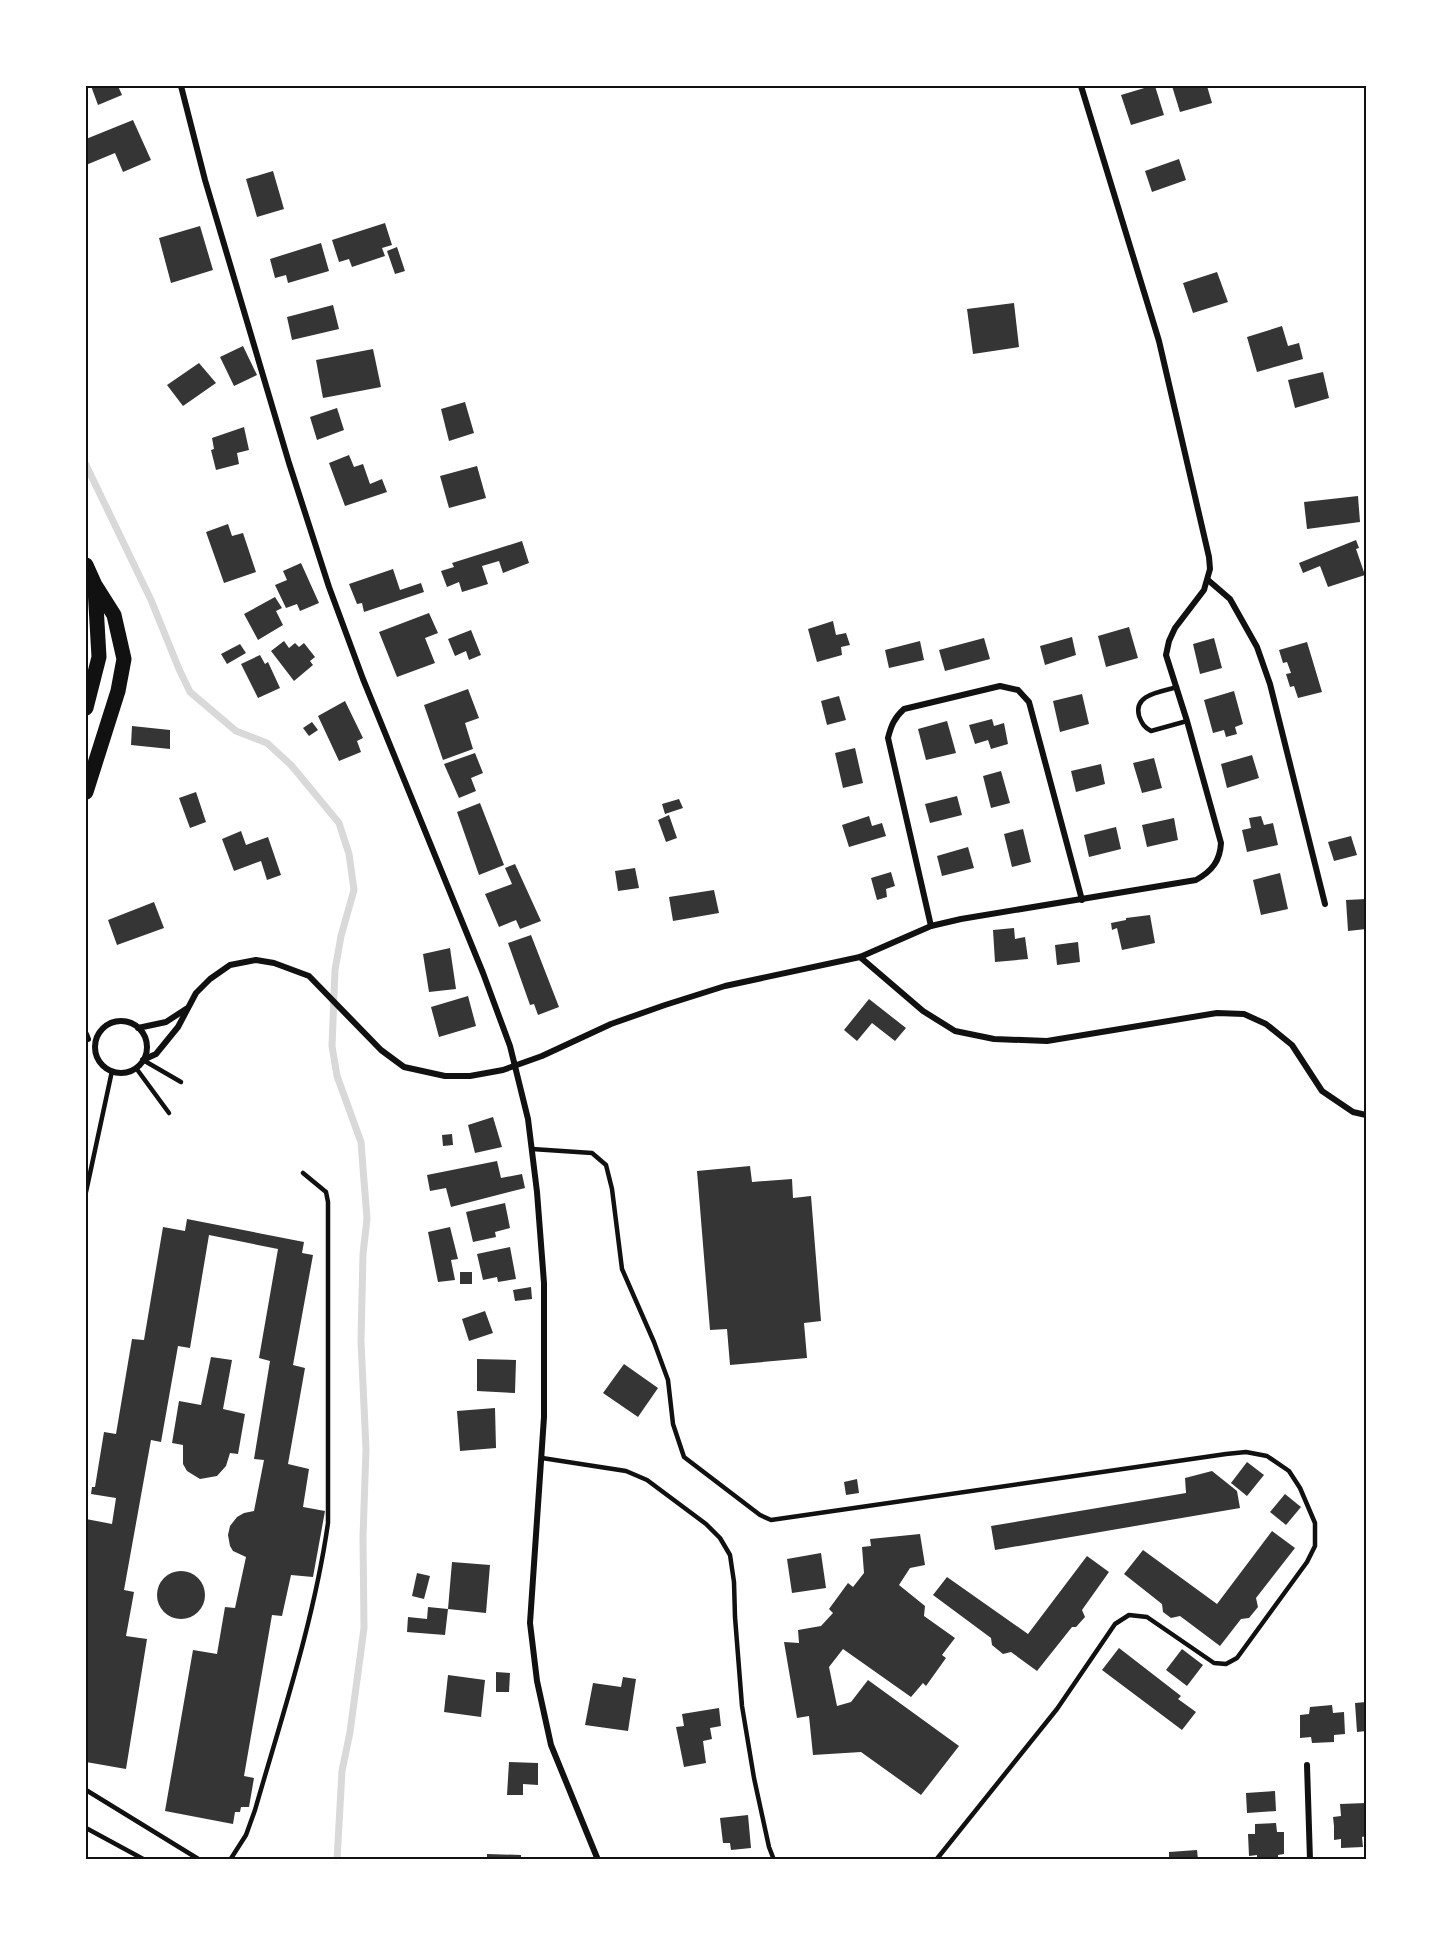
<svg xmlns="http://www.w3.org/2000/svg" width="1452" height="1945" font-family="'DejaVu Sans',sans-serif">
  <rect width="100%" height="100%" fill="#fff"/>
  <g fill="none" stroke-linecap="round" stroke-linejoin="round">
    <path stroke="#d9d9d9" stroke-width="7" d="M86 465 151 600 179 669 190 692 236 731 267 743 291 765 339 823 349 854 354 890 341 936 335 970 332 1046 337 1076 361 1142 367 1219 363 1254 361 1341 366 1449 363 1537 364 1628 350 1732 342 1771 337 1860"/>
  </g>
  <g fill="#353535">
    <path d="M91 86H118L122 95 98 105Z"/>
    <path d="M1151 86H1155L1164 115 1131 125 1121 95Z"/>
    <path d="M1172 86H1207L1212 103 1180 112Z"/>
    <path d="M133 120 151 160 123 172 115 153 86 165V139Z"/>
    <path d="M1179 159 1186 180 1152 192 1145 171Z"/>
    <path d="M273 171 284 209 257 217 246 179Z"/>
    <path d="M385 223 392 245 382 248 385 256 352 267 349 259 339 262 332 240Z"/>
    <path d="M200 226 213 270 171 283 159 238Z"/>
    <path d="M321 243 329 271 288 283 286 275 275 278 270 259Z"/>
    <path d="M397 247 405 271 395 274 387 251Z"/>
    <path d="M1217 272 1228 302 1193 313 1183 283Z"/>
    <path d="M1014 303 1019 347 973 354 967 309Z"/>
    <path d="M333 305 339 329 292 340 287 317Z"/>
    <path d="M1282 326 1288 346 1299 343 1303 359 1257 372 1247 337Z"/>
    <path d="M243 346 257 375 234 386 220 357Z"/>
    <path d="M373 349 381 387 323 398 316 360Z"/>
    <path d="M199 363 216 383 183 406 167 385Z"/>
    <path d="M1323 372 1329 398 1295 408 1288 380Z"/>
    <path d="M465 402 474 433 449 441 441 409Z"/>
    <path d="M337 408 344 430 317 440 310 417Z"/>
    <path d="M244 427 249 450 237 453 239 464 216 470 211 450 214 449 212 438Z"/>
    <path d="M349 455 354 467 363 464 370 484 382 479 387 492 345 506 329 463Z"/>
    <path d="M477 466 486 498 449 508 440 476Z"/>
    <path d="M1358 496 1360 522 1307 529 1304 502Z"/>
    <path d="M228 524 232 536 243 533 256 572 224 583 206 532Z"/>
    <path d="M1356 540 1359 548 1356 549 1365 575 1328 587 1320 566 1303 573 1299 563Z"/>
    <path d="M522 541 529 563 503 573 499 561 482 566 488 584 462 592 459 582 447 587 441 571 454 567 452 563Z"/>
    <path d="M301 563 319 603 300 611 297 604 286 608 275 585 287 580 283 571Z"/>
    <path d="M393 569 400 590 421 583 424 592 364 612 362 603 357 604 349 584Z"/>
    <path d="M275 597 282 608 276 611 283 625 258 640 244 614Z"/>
    <path d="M429 613 438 633 425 638 435 663 397 677 379 632Z"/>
    <path d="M833 621 836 635 846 633 850 645 841 647 842 655 817 662 808 629Z"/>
    <path d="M1129 627 1138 658 1106 667 1098 636Z"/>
    <path d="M471 630 481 655 469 660 466 651 455 656 448 639Z"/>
    <path d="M1072 637 1076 655 1045 665 1040 646Z"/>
    <path d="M984 638 990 659 945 671 939 650Z"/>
    <path d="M1214 638 1222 668 1200 674 1193 644Z"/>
    <path d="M284 641 289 648 295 643 299 647 304 643 315 657 310 661 313 665 294 681 271 651Z"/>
    <path d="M920 641 924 660 889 668 885 650Z"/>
    <path d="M1307 642 1322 692 1298 698 1294 686 1290 687 1286 674 1291 673 1287 662 1283 663 1279 650Z"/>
    <path d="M240 644 246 653 227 664 221 654Z"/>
    <path d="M260 655 265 664 268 662 280 688 258 698 241 664Z"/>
    <path d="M468 689 479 718 465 723 473 749 443 760 424 705Z"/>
    <path d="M1234 691 1243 724 1235 727 1237 734 1226 737 1224 730 1213 733 1204 700Z"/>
    <path d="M1082 694 1089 724 1060 732 1053 701Z"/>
    <path d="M839 696 846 720 827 725 821 701Z"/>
    <path d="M345 701 363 738 357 741 361 752 339 761 318 716Z"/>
    <path d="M992 719 994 726 1004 723 1008 744 991 749 988 740 975 744 969 725Z"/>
    <path d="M947 721 956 753 926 760 918 729Z"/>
    <path d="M312 722 318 730 309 736 303 728Z"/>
    <path d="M132 726 170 730V749L131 745Z"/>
    <path d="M855 748 863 783 843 788 835 753Z"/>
    <path d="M475 753 483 773 471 778 476 791 459 798 444 764Z"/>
    <path d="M1252 755 1259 778 1227 788 1221 764Z"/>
    <path d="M1154 758 1162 788 1142 793 1133 763Z"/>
    <path d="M1101 764 1105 784 1076 792 1071 771Z"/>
    <path d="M1001 771 1010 803 991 808 983 776Z"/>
    <path d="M196 792 206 822 190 828 179 798Z"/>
    <path d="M957 796 962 815 930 823 925 804Z"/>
    <path d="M679 799 683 808 665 814 662 804Z"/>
    <path d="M480 803 504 865 479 875 457 812Z"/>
    <path d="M669 815 677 838 666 842 658 820Z"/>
    <path d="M869 816 872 826 882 823 886 836 849 847 842 825Z"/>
    <path d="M1261 816 1264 825 1273 823 1278 845 1247 852 1242 830 1251 828 1249 818Z"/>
    <path d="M1174 818 1178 840 1147 847 1142 825Z"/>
    <path d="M1116 827 1121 849 1089 857 1084 835Z"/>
    <path d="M1023 829 1031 862 1012 867 1004 834Z"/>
    <path d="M241 831 246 845 268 837 281 875 267 880 261 861 234 871 222 839Z"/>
    <path d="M1351 836 1357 855 1334 861 1328 842Z"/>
    <path d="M968 847 974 868 942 876 937 856Z"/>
    <path d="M515 864 541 921 520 929 516 920 499 927 485 894 512 884 505 868Z"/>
    <path d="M635 868 639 888 618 891 615 871Z"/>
    <path d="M891 872 895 886 886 889 887 897 877 900 871 878Z"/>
    <path d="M1280 873 1288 909 1261 915 1253 880Z"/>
    <path d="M714 890 719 913 673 921 669 897Z"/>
    <path d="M1366 899V929L1348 931 1346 900Z"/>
    <path d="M154 902 164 928 117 945 108 920Z"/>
    <path d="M1150 915 1155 943 1122 950 1117 928 1112 930 1111 923 1126 920V918Z"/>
    <path d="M1014 928 1015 939 1025 937 1028 959 995 962 993 930Z"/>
    <path d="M531 935 559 1007 538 1015 534 1004 530 1005 508 943Z"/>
    <path d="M1078 942 1080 962 1057 965 1055 945Z"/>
    <path d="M450 948 456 989 429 992 423 954Z"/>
    <path d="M468 996 476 1026 439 1037 431 1007Z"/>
    <path d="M869 999 906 1028 895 1041 872 1023 857 1041 844 1030Z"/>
    <path d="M493 1117 502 1147 475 1153 468 1125Z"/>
    <path d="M452 1134 453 1145 443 1146 442 1135Z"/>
    <path d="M497 1161 501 1178 522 1174 525 1188 451 1207 446 1188 430 1191 427 1175Z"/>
    <path d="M750 1166 752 1182 792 1179 793 1198 811 1196 821 1321 804 1323 807 1358 730 1365 727 1329 710 1330 697 1171Z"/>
    <path d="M505 1203 510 1228 495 1232 496 1237 473 1242 466 1212Z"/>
    <path d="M187 1219 304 1242 302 1253 313 1255 293 1365 305 1368 288 1464 309 1469 303 1507 325 1511 313 1577 291 1575 282 1616 272 1615 244 1776 254 1778 249 1807H241L240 1812H235L233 1824 165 1811 193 1650 217 1654 225 1607 235 1608 246 1557 233 1551 230 1546 228 1535 230 1526 237 1517 244 1513 254 1511 264 1460 254 1459 270 1361 259 1358 278 1249 209 1235 190 1348 178 1346 161 1442 151 1440 124 1590 134 1592 126 1636 147 1639 126 1769 86 1762V1596L88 1583H86V1539L88 1525 86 1524V1519L112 1524 116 1498 91 1494 92 1487H95L104 1432 116 1434 132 1339 144 1340 163 1227 185 1231Z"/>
    <path d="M450 1227 458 1259 451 1260 455 1280 438 1282 428 1232Z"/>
    <path d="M510 1247 516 1279 498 1282 497 1277 483 1280 477 1254Z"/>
    <rect x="460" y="1272" width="12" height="12"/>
    <path d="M531 1287 532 1299 515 1301 513 1290Z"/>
    <path d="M485 1311 493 1333 469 1341 462 1319Z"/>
    <path d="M211 1357 232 1360 223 1409 245 1414 238 1454 230 1453 226 1466 217 1476 200 1479 187 1471 183 1464V1445L172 1443 179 1401 201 1405Z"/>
    <path d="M477 1359 516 1360 515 1393 477 1391Z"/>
    <path d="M624 1364 658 1388 638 1417 603 1393Z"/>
    <path d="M495 1408 496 1448 460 1451 457 1411Z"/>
    <path d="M1247 1462 1264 1475 1247 1496 1231 1483Z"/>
    <path d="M1212 1471 1237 1491 1240 1508 995 1550 991 1526 1186 1493 1185 1478Z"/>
    <path d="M857 1479 859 1493 846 1495 844 1482Z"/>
    <path d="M1285 1494 1301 1507 1286 1525 1270 1512Z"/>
    <path d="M1272 1531 1295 1548 1256 1598 1258 1607 1249 1618 1241 1619 1220 1646 1180 1616 1171 1618 1163 1612 1162 1604 1124 1574 1143 1550 1217 1604Z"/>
    <path d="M920 1534 925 1565 910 1568 899 1585 925 1606 924 1616 955 1638 942 1655 946 1658 926 1686 923 1683 911 1697 843 1649 829 1667 837 1706 851 1702 868 1680 959 1746 921 1795 861 1752 813 1755 809 1716 797 1718 784 1642 799 1643 798 1630 821 1626 833 1613 829 1609 848 1583 853 1587 864 1573 862 1547 871 1546 870 1539Z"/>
    <path d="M821 1553 826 1588 792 1593 787 1559Z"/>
    <path d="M1087 1556 1109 1572 1082 1610 1085 1617 1076 1627H1072L1037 1671 1011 1652 1003 1654 992 1645 991 1638 933 1595 947 1577 1028 1634Z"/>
    <path d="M452 1562 490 1565 486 1613 448 1609Z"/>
    <circle cx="181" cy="1595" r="24"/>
    <path d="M417 1573 430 1576 424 1599 412 1596Z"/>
    <path d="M428 1607 448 1609 445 1635 407 1632 408 1617 427 1619Z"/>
    <path d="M1119 1648 1181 1696 1178 1699 1196 1712 1182 1730 1102 1670Z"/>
    <path d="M1182 1649 1203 1665 1187 1686 1166 1670Z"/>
    <path d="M496 1672 510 1673 509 1692H496Z"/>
    <path d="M448 1675 485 1680 481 1717 444 1712Z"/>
    <path d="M623 1677 636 1679 628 1731 585 1725 593 1683 621 1687Z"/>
    <path d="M1366 1702V1731L1357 1732 1355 1703Z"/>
    <path d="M1332 1705 1333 1713 1344 1712 1345 1734 1334 1735V1742L1312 1743 1311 1737 1300 1738V1715L1309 1714 1310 1707Z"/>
    <path d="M719 1708 721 1726 710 1728 712 1739 703 1741 706 1763 684 1767 676 1727 684 1726 682 1714Z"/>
    <path d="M509 1762 538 1763V1785L523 1784V1795H507Z"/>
    <path d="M1275 1791 1276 1811 1247 1813 1246 1793Z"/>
    <path d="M1366 1803V1836L1362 1837 1363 1847 1341 1848V1839L1334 1840V1826L1333 1817 1341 1816 1340 1804Z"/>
    <path d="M748 1815 751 1848 731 1850 730 1843H723L720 1818Z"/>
    <path d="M1276 1823 1277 1832H1284V1854L1278 1855V1860H1257V1855L1249 1856 1248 1834H1255V1824Z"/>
    <path d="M1197 1850 1198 1860H1169V1852Z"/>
    <path d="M487 1854 521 1855V1860H487Z"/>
  </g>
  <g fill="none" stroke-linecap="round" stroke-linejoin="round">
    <g stroke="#111" stroke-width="4.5">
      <path d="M1177 687C1161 692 1133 694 1139 716 1142 724 1144 727 1151 731L1187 721"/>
      <path d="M143 1060 181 1082"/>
      <path d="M136 1068 169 1113"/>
      <path d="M532 1149 592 1153 606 1165 612 1189 622 1269 654 1342 668 1380 673 1424 684 1457 760 1515 771 1520 1226 1454 1246 1452 1267 1456 1289 1471 1300 1488 1315 1523V1546L1307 1562 1237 1658 1226 1664 1214 1663 1147 1617 1129 1615 1115 1624 1057 1709 936 1860"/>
      <path d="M86 1192 112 1071"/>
      <path d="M542 1458 626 1471 647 1480 706 1524 720 1538 730 1555 734 1582 735 1617 742 1706 754 1778 769 1847 774 1860"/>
      <path d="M86 1790 200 1860"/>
      <path d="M86 1828 145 1860"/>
      <path d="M230 1860 246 1835 255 1810C282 1716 314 1621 328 1523V1202L326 1192 303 1173"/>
    </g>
    <g stroke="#111" stroke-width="6">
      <path d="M181 86 205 180 289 463 329 587 363 679 483 973 510 1046 528 1119 537 1192 544 1283V1417L530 1623 537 1681 551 1745 598 1860"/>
      <path d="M1208 580 1230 599 1257 647 1270 684 1325 904"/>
      <path d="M931 926 888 738C891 726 894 718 904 709L1000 686 1018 690 1029 702 1082 900"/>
      <path d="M860 957 923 1011 955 1031 994 1039 1047 1041 1217 1013 1244 1014 1266 1024 1292 1045 1322 1091 1353 1112 1366 1115"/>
      <circle cx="121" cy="1047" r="26"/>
      <path d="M138 1028 166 1022 186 1009"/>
      <path d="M86 1034 88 1039"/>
      <path d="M143 1060 156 1054 178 1027 196 993 210 979 230 965 256 960 274 963 309 976 381 1050 404 1067 445 1076H470L503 1070 514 1066 542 1056 611 1024 665 1005 725 986 860 957 931 926 961 919 1196 880C1212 871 1220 861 1221 843L1187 721 1166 655 1169 641 1175 628 1204 590 1210 569 1209 557 1159 341 1081 86"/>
      <path d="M1307 1765 1310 1860"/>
    </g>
    <g stroke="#111" stroke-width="15">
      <path d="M86 565 95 585 114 615 124 659 118 691 86 792"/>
      <path d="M86 708 99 657 95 588"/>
    </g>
  </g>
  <rect width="1452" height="1945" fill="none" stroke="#ffffff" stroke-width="174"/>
  <rect x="87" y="87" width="1278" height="1771" fill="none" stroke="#111" stroke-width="2"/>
</svg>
